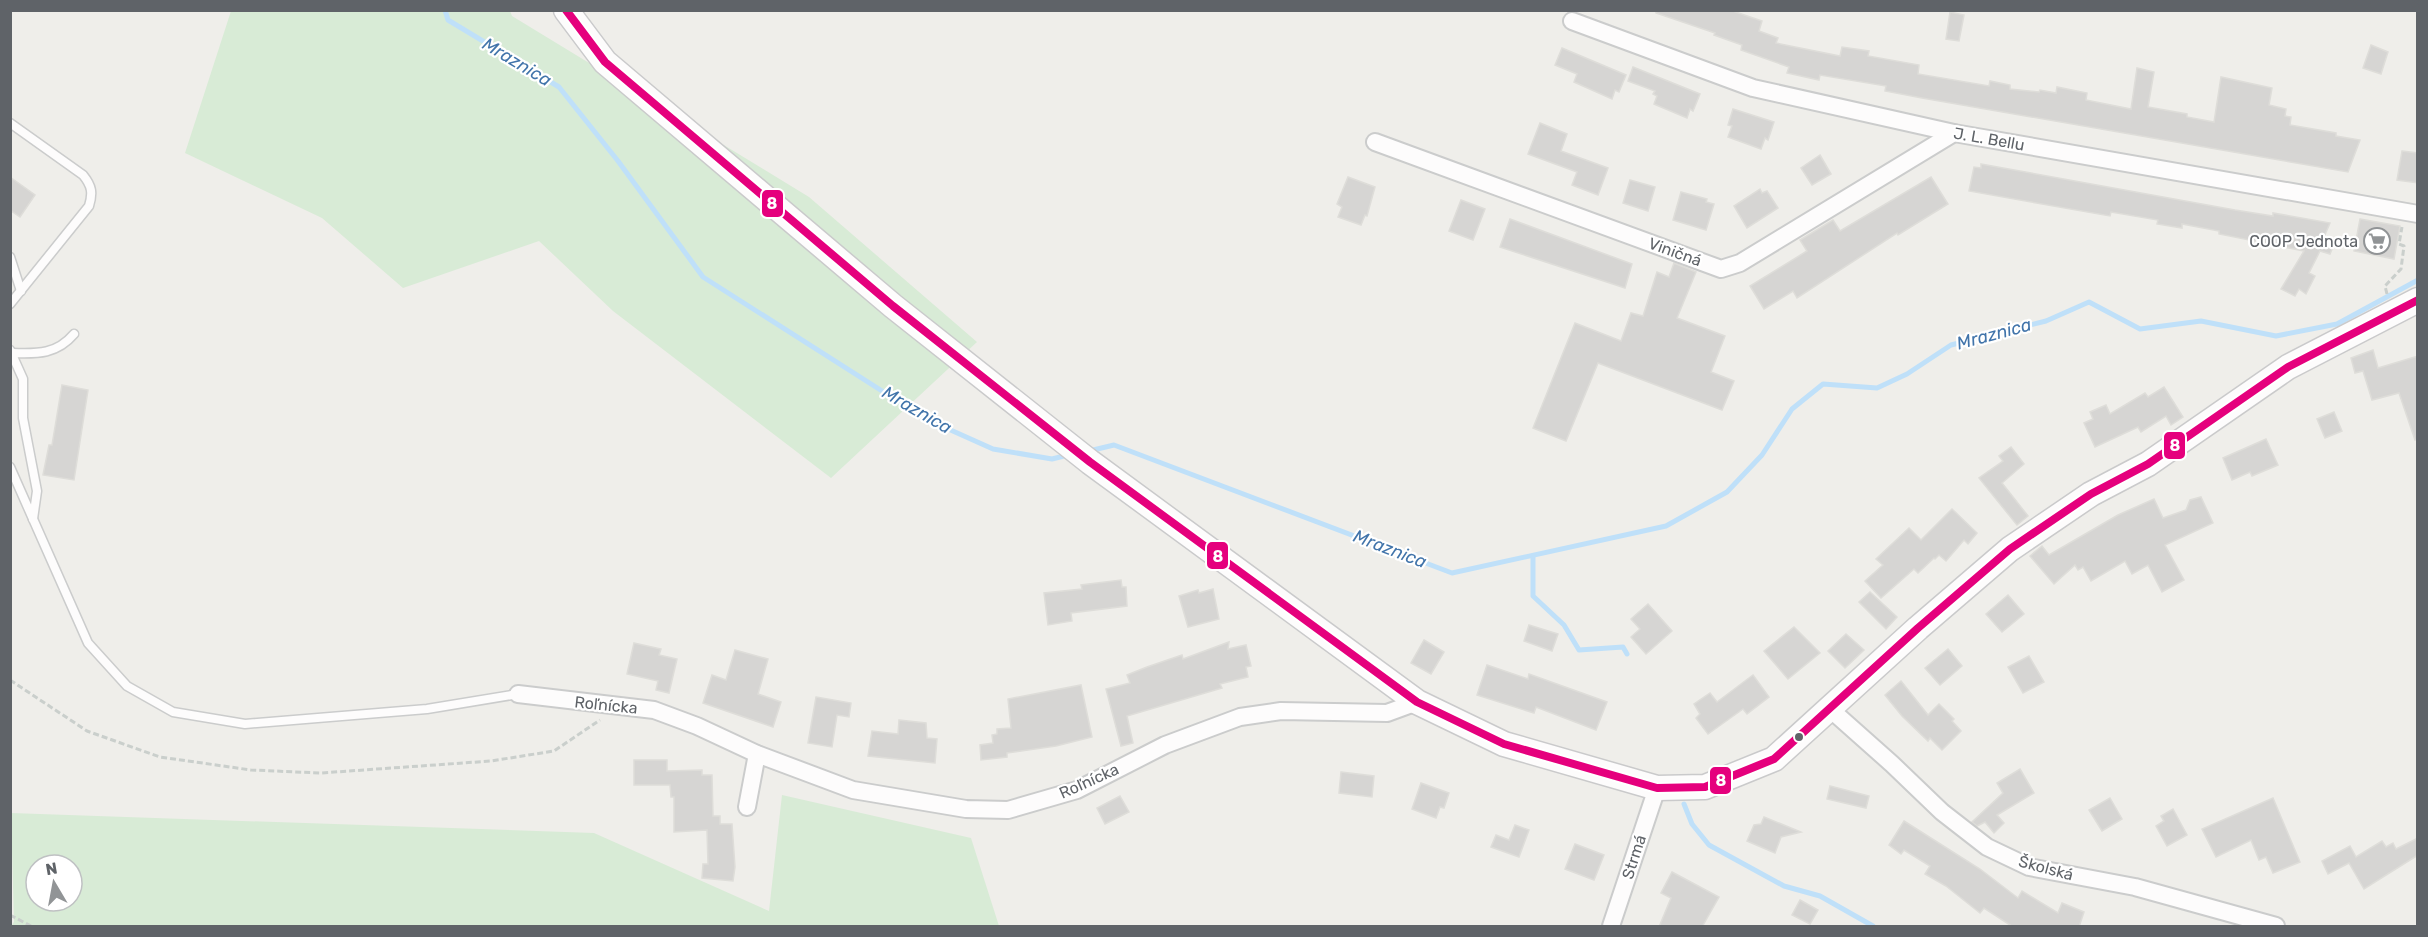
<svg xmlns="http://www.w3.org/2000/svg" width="2428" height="937" font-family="Rubik,sans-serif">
  <rect width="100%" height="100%" fill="#efeeea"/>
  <g fill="#d8ebd6" fill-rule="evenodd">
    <path d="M231 11H510L512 16 809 197 977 342 831 478 613 311 539 241 403 288 322 218 185 153Z"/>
    <path d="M782 795 971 838 999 926H11L14 922 11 813 594 833 769 911ZM36 865H72V901H36Z"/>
  </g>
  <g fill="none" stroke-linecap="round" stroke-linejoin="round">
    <g stroke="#bfe0f9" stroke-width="5">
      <path d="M445 10 448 20 559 87 618 161 703 277 926 419 993 449 1052 459 1068 455"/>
      <path d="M1089 451 1114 445 1452 573 1666 526 1727 492 1762 455 1792 409 1823 384 1877 388 1907 374 1951 345 2046 321 2089 302 2140 329 2201 321 2276 336 2337 324 2418 280"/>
      <path d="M1533 557V596L1564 625 1579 650 1623 647 1627 654"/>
      <path d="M1684 804 1692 824 1709 845 1784 886 1820 896 1873 926"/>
    </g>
  </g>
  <g fill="#d6d5d3" stroke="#deddd9" stroke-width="1.5">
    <path d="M1656 10H1730L1762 21 1759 31 1778 38 1776 43 1840 56 1842 47 1869 51 1868 56 1919 65 1918 74 1989 86 1990 81 2010 85V89L2039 92 2040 90 2056 93 2057 87 2087 93 2086 100 2131 109 2137 68 2154 72 2148 107 2187 114V117L2214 122 2221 77 2272 88 2269 105 2286 109 2285 116 2291 117 2290 125 2336 133V136L2360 140 2348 172 1922 98 1885 91 1886 86 1820 75 1819 80 1787 73 1789 67 1741 50 1742 45 1714 35 1715 33 1656 13Z"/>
    <path d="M1950 12 1964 15 1959 41 1946 39Z"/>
    <path d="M2371 45 2388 52 2381 74 2363 68Z"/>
    <path d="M1562 48 1626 75 1619 92 1615 90 1612 99 1574 82 1577 74 1555 65Z"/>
    <path d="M1633 67 1700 94 1693 111 1690 109 1687 118 1654 104 1657 96 1653 94 1655 91 1628 81Z"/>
    <path d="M1733 109 1774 122 1768 140 1765 138 1761 149 1728 137 1732 126 1728 125Z"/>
    <path d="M1540 123 1567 134 1561 151 1608 168 1598 195 1572 185 1577 172 1528 154Z"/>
    <path d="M2402 151 2418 153V183L2397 180Z"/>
    <path d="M1820 155 1831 174 1812 185 1801 168Z"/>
    <path d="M1981 164 2235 210 2273 216V213L2330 223 2324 237 2335 242 2330 254 2320 251 2309 273 2315 276 2306 294 2299 289 2295 296 2281 289 2304 251 2219 234V231L2182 224V228L2157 224 2158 220 2111 212 2110 216 1969 191 1974 167 1981 168Z"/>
    <path d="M10 177 35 195 20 217 10 210Z"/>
    <path d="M1348 177 1375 187 1367 216 1365 215 1361 225 1338 217 1342 207 1337 204Z"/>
    <path d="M1931 177 1948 204 1898 235 1897 233 1797 298 1793 291 1764 309 1750 286 1807 251 1800 240 1833 220 1840 231Z"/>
    <path d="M1630 180 1655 187 1648 211 1623 203Z"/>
    <path d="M1760 189 1762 193 1767 191 1778 208 1747 228 1734 206Z"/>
    <path d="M1681 192 1707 199 1706 202 1714 204 1706 230 1673 220Z"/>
    <path d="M1461 200 1485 209 1473 240 1449 231Z"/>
    <path d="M1510 219 1632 264 1625 288 1500 247Z"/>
    <path d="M2360 219 2400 226 2394 259 2354 251Z"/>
    <path d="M1674 263 1696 272 1677 318 1725 336 1711 372 1734 381 1722 410 1598 363 1566 441 1533 428 1575 323 1621 341 1631 313 1643 316 1657 272 1669 277Z"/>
    <path d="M2373 350 2378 368 2418 356V439L2415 440 2399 393 2372 400 2363 371 2355 373 2351 358Z"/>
    <path d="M62 385 88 390 74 480 43 475 49 445H52Z"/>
    <path d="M2164 387 2183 417 2171 425 2166 416 2141 432 2138 427 2095 447 2084 423 2093 419 2090 412 2106 405 2110 414 2145 393 2148 397Z"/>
    <path d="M2334 412 2342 431 2325 438 2317 419Z"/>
    <path d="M2266 439 2278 465 2252 476 2250 472 2232 480 2223 458Z"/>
    <path d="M2011 447 2024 464 2002 483 2028 516 2017 525 1979 478 2003 461 1999 456Z"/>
    <path d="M2201 497 2213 523 2165 545 2184 580 2162 592 2148 565 2132 574 2125 561 2091 581 2083 567 2078 570 2075 565 2054 584 2030 556 2042 546 2049 555 2118 515 2154 499 2163 518 2186 510 2190 500Z"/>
    <path d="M1952 509 1977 533 1968 544 1964 540 1946 561 1939 555 1935 559 1934 558 1918 573 1914 569 1881 598 1865 581 1883 565 1876 559 1909 528 1921 540Z"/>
    <path d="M1121 580 1122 587H1126L1127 606 1071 613 1072 621 1048 625 1044 593 1082 589 1081 585Z"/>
    <path d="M1213 589 1219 619 1188 627 1179 596 1198 590 1199 593Z"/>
    <path d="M1870 592 1897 617 1886 629 1859 602Z"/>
    <path d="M2008 595 2024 614 2002 632 1986 614Z"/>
    <path d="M1648 604 1672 631 1646 654 1631 637 1640 629 1631 619Z"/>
    <path d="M1529 625 1558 634 1552 651 1524 641Z"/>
    <path d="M1794 627 1820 653 1788 679 1764 651Z"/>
    <path d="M1846 634 1864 650 1845 668 1828 651Z"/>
    <path d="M1424 640 1444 652 1431 674 1411 663Z"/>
    <path d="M1229 642 1228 649 1246 645 1251 666 1246 667 1248 677 1220 684 1222 688 1127 716 1133 743 1121 746 1106 689 1130 683 1127 675 1147 667 1182 655 1183 659Z"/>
    <path d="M634 643 661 649 659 655 677 659 669 693 656 690 658 681 627 674Z"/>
    <path d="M1948 649 1962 666 1940 685 1925 668Z"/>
    <path d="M735 650 768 659 758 694 781 702 773 727 703 703 712 675 726 680Z"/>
    <path d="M2029 656 2044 682 2023 693 2008 667Z"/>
    <path d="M1487 665 1528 679 1529 674 1607 702 1596 730 1536 707 1534 713 1477 695Z"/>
    <path d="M1753 675 1769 697 1747 714 1743 709 1708 734 1696 718 1700 714 1694 704 1710 693 1717 702Z"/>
    <path d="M1901 681 1928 715 1939 704 1954 719 1952 721 1961 731 1942 750 1930 738 1928 741 1902 716 1885 695Z"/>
    <path d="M1081 685 1092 737 1056 746 1007 753V757L981 760 980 745 993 743 992 735 997 734V729L1011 728 1008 699Z"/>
    <path d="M816 697 851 703 849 717 837 715 832 747 808 743Z"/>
    <path d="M899 720 926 723 927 738 937 739 935 763 868 756 872 731 898 734Z"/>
    <path d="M634 760H667V771L702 770V775H712L713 816H720V824H732L735 867 733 881 702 878 703 864H708L707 830 674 832V797H671L670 785H634Z"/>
    <path d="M2020 769 2034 793 1997 815 2004 823 1994 833 1985 822 1977 826 1972 822 2003 793 1997 783Z"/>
    <path d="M1341 772 1374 776 1372 797 1339 793Z"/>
    <path d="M1421 783 1449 793 1444 808 1440 807 1436 818 1412 809Z"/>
    <path d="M1830 786 1869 796 1866 808 1827 799Z"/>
    <path d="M1120 796 1129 812 1105 824 1097 808Z"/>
    <path d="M2110 798 2122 819 2102 831 2089 810Z"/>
    <path d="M2273 798 2300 862 2273 873 2266 857 2259 860 2251 840 2216 857 2202 829Z"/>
    <path d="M2173 809 2187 835 2167 846 2156 826 2164 821 2161 816Z"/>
    <path d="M1764 817 1801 832 1781 837 1775 853 1747 841 1754 825 1761 824Z"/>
    <path d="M1904 821 1980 869 2018 898 2022 891 2058 913 2062 903 2084 912 2079 927H2013L1984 908 1980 913 1946 886 1925 874 1930 866 1904 850 1901 854 1889 845Z"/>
    <path d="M1515 825 1529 830 1519 857 1491 847 1496 835 1509 840Z"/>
    <path d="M2418 838V855L2364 889 2349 863 2328 874 2322 861 2350 846 2356 857 2382 841 2386 847 2393 843 2396 849Z"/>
    <path d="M1575 844 1604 855 1594 880 1565 869Z"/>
    <path d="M1672 872 1719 897 1702 927H1659L1671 898 1661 893Z"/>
    <path d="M1800 900 1818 910 1810 924 1792 915Z"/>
  </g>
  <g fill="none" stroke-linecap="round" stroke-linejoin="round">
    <defs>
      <g id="lane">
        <path d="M10 123 83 175C92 186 93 193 89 206L10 304"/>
        <path d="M10 257 21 291"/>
        <path d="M10 350 23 379V418L37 491 33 519"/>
        <path d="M13 353C38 354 57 354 74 334"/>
        <path d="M10 467 88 643 127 686 173 712 245 724 427 709 518 694"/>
      </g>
      <g id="street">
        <path d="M1572 21 1753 88 1954 133 2418 214"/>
        <path d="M1375 142 1721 269 1740 263 1954 133"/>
        <path d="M518 694 654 710 697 726 757 754 853 790 966 809 1008 810 1077 790 1165 745 1240 717 1281 711 1387 713 1417 702"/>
        <path d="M1829 708 1892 764 1942 812 1987 847 2029 867 2135 887 2276 926"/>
        <path d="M747 807 757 754"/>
        <path d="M1611 926 1657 788"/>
      </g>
      <path id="secondary" d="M566 10 605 62 893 306 1090 462 1417 702 1504 744 1657 788 1705 787 1774 759 1918 628 2010 549 2091 494 2148 464 2288 367 2418 300"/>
    </defs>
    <use href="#lane" stroke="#cbcccc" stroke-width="11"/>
    <use href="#street" stroke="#cbcccc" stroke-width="20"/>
    <use href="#secondary" stroke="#cacacb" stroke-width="27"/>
    <g stroke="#cacfcc" stroke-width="3" stroke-dasharray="6 3" stroke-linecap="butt">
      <path d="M2387 294 2385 286 2401 269 2404 246 2399 244 2402 227"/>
      <path d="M10 680 87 731 160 757 251 770 321 773 491 761 554 751 600 720"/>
      <path d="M10 915 31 926"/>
    </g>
    <use href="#lane" stroke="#fdfcfc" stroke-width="8"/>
    <use href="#street" stroke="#fdfcfc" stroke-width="16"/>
    <use href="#secondary" stroke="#fdfcfc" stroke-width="24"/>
    <defs>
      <path id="bus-1" d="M566 10 605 62 893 306 1090 462 1417 702 1504 744 1657 788 1705 787 1774 759 1918 628 2010 549 2091 494 2148 464 2288 367 2418 300"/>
    </defs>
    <use href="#bus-1" stroke="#fff" stroke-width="12"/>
    <use href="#bus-1" stroke="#e5007d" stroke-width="8"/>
  </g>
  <defs>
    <symbol id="supermarket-ring" viewBox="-11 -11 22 22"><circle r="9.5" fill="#fff" stroke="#919496" stroke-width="1.5"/><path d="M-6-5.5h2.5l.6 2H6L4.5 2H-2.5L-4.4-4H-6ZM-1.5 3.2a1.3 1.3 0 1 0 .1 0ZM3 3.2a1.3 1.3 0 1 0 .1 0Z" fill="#919496"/></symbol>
  </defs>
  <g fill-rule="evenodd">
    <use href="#supermarket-ring" x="2362" y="226" width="30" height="30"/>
  </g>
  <circle fill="#5f6368" stroke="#fff" stroke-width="2" cx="1799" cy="737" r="5"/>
  <g text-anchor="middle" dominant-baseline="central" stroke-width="4.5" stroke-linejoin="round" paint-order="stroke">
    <g font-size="16" fill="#5f6368" stroke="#fff">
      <text transform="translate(1989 139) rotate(10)">J. L. Bellu</text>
      <text transform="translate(1675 252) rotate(20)">Viničná</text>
      <text transform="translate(606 705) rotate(6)">Roľnícka</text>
      <text transform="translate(1089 781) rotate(-24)">Roľnícka</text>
      <text transform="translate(1634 857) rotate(-72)">Strmá</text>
      <text transform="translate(2046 868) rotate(15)">Školská</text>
    </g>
    <g font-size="16" fill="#5f6368" stroke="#fff" text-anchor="end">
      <text x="2358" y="241">COOP Jednota</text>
    </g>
    <g font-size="18" font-style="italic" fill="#4174aa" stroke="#fff">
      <text transform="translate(517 62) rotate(31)">Mraznica</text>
      <text transform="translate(1994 334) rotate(-15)">Mraznica</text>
      <text transform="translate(917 410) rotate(30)">Mraznica</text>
      <text transform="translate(1390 549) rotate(21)">Mraznica</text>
    </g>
  </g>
  <g stroke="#fff" stroke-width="2">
    <rect x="761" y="189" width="23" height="29" rx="6" fill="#e5007d"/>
    <rect x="2163" y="431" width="23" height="29" rx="6" fill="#e5007d"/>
    <rect x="1206" y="541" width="23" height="29" rx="6" fill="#e5007d"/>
    <rect x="1709" y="766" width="23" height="29" rx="6" fill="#e5007d"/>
  </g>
  <g font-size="16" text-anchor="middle" font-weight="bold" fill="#fff">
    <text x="772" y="209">8</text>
    <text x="2175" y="451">8</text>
    <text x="1218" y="562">8</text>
    <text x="1721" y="786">8</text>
  </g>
  <rect width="2428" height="937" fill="none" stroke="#5f6368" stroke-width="24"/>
  <g transform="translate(54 883) rotate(350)"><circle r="28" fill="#ffffff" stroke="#bfc1c3" stroke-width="1.5"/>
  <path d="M0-4.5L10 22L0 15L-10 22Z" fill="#919496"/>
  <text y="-9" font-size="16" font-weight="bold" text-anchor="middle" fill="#5f6368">N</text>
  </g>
</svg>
